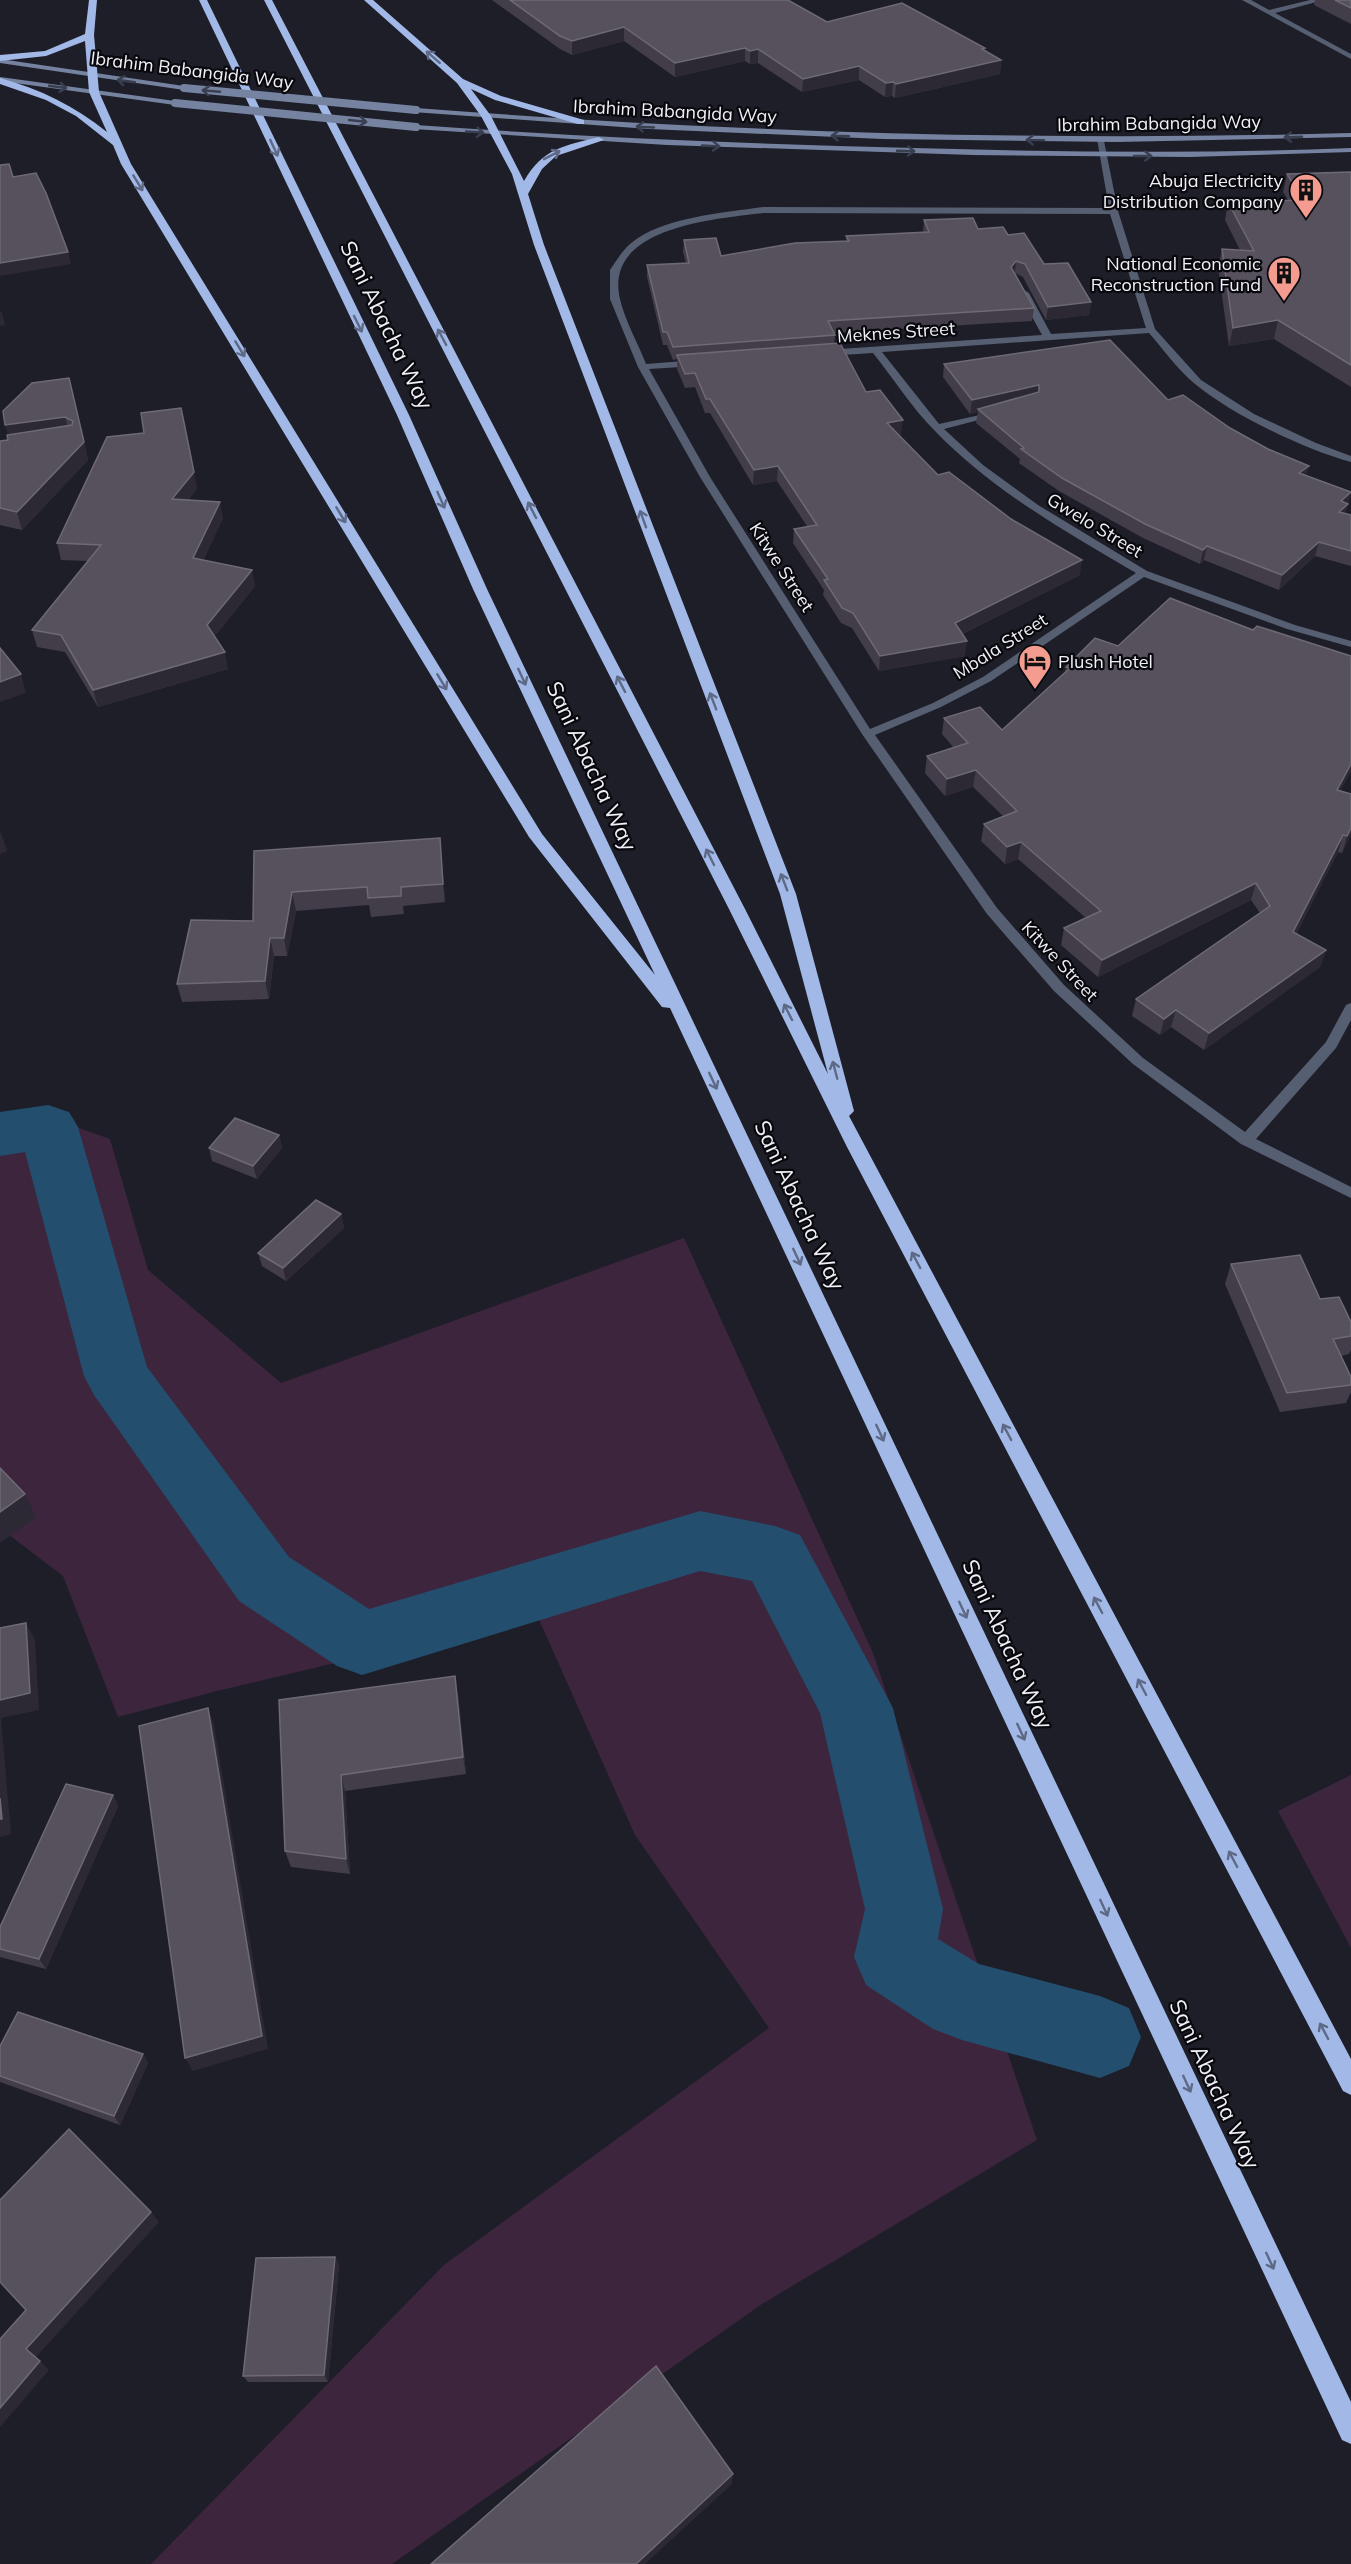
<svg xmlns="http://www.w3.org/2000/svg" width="1351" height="2564" font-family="Mulish,sans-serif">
  <rect width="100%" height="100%" fill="#1e1e29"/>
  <g fill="#3d253d">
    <path d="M31 1111 110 1139 148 1270 281 1383 684 1238 873 1653 1037 2140 762 2304 392 2564H151L444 2265 769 2028 635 1835 537 1615 217 1691 118 1717 63 1576 0 1528V1112Z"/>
    <path d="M1351 1775V1948L1278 1811Z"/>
  </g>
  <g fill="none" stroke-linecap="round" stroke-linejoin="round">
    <path fill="#244e6e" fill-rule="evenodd" d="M48 1105 69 1112 78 1127 147 1367 289 1557 369 1609 700 1511 775 1526 800 1535 893 1708 943 1909 938 1939 979 1964 1100 1996 1129 2008 1141 2037 1129 2066 1100 2078 962 2040 933 2029 866 1985 854 1957 865 1909 820 1713 752 1581 700 1571 362 1675 337 1666 239 1601 94 1395 84 1376 25 1152 0 1156V1112Z"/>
    <g fill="#565f72" fill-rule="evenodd">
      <path d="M1242 0H1251L1269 10 1310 0H1324L1275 13 1351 54V59Z"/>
      <path d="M1097 139 1104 141 1118 211 1155 329 1201 380 1254 414 1316 443 1351 456V462C1305 450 1231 414 1195 384 1178 370 1164 350 1149 333L882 352 939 424 998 411V415L944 429 983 465 1038 505 1147 571 1295 625 1351 641V647L1287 629 1144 577 991 681 941 707 875 735 997 908 1064 985 1143 1058 1245 1132 1326 1042 1346 1005 1351 1003V1020L1336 1048 1256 1139 1351 1187V1198L1241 1144 1133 1064 1054 991 987 914 862 734 700 477 638 367 610 299V270C616 261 622 251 630 244 661 217 723 213 763 207L1109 208ZM763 213 1110 214 1146 328 1051 334 1029 293 1024 290 1019 293 1042 335 826 350 821 353 826 356 873 353C893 378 912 408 935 431 993 491 1065 531 1136 573L983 677 933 703 870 729 710 477 649 369 697 366 702 363 697 360 646 364C638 343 625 321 620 299 603 227 715 219 763 213Z"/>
    </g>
    <g fill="#7583a1" fill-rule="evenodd">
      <path d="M0 59 184 86 188 88 184 90 0 63Z"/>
      <path d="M0 77 175 101 179 103 175 105 0 81Z"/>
      <path d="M416 108C728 132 1038 142 1351 133V137L1117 142 883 139 649 129 413 112V108Z"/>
      <path d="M416 125C582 137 748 144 914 148 1060 152 1205 154 1351 148V152L1189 157 973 155 667 145 413 129 412 127Z"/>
    </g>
    <g fill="#a2b9e8" fill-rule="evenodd">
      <path d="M89 0H97L94 35 99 92 131 164 542 834 655 975 473 589 397 415 199 0H207L409 415 487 589 1351 2402V2444L1342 2440 670 1008 662 1007 529 837 121 164 113 145 76 116 46 100 0 84V78C40 89 75 106 107 132L89 92 85 41 46 56 0 61V55L45 51 85 34Z"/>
      <path d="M264 0H272L745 909 828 1074 780 894 534 245 512 174 481 116 457 83 364 0H373L463 79 501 96 584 120V124H578L495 100 471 89 491 116 524 181C543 148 564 146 599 137L604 140 556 156 542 169 528 194 544 245 796 894 854 1111 849 1116 1351 2059V2095L1343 2091 847 1147 729 909Z"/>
    </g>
    <g stroke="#7583a1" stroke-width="8">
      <path d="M184 88 416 110"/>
      <path d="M175 103 416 127"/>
    </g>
  </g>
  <g fill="#433d49">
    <path d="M492 0H788L827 22 984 50 1001 60 1000 74 895 98 892 96 885 97 859 80 802 92 758 63 750 64 745 61 675 77 624 41 572 55 560 49Z"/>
    <path d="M1315 0H1351V24L1314 5Z"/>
    <path d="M1351 172V387L1274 339 1229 346 1218 267 1222 249 1240 250 1225 220 1228 202 1288 200 1283 192 1287 174Z"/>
    <path d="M924 220 978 229 1008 235 1091 302 1089 315 1046 320 1023 277 1015 273 1034 308 1032 321 834 333 835 335 834 344 866 392 901 435H899L938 475 1080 575 962 634 965 656 879 671 852 628 841 623 823 595 824 590 793 543 794 529 807 526 777 481 753 485 710 413H705L695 387 685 388 677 369V359L673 360 667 345H663L647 277V265L686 263 683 252 684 240 721 256 846 241V236L923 232Z"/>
    <path d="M944 364 1168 400 1230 428 1306 475 1351 492 1345 514 1351 515V566L1315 556 1279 590 1204 560 1200 564 1143 538 1059 491 1019 463 1020 459 976 423 978 412 970 414 943 377Z"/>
    <path d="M69 378 88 460 22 530 0 525V441L8 440Z"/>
    <path d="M197 488 188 500 223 518 203 560 255 586 214 637 228 669 98 707 65 652 37 647 32 630 88 561 61 560 57 543Z"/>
    <path d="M1253 630 1351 656V771L1340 791 1351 794V834L1342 853 1338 852 1296 934 1326 950 1320 967 1204 1050 1171 1027 1160 1035 1132 1016 1136 999 1260 913 1251 900 1098 977 1061 945 1064 928 1086 918 1018 859 1005 864 981 841 984 824 1003 816 973 787 945 796 925 773 927 756 954 748 942 734 944 718 1002 730 1065 673 1066 667 1118 646Z"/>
    <path d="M440 838 445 902 403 906 404 914 371 917 369 905 296 911 287 956H274L269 999 182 1002 177 984 253 921 254 851Z"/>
    <path d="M279 1135 282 1148 257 1179 212 1161 209 1148Z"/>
    <path d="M341 1214 344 1228 286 1281 262 1266 258 1253Z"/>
    <path d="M1231 1264 1320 1299 1351 1322V1350L1349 1354 1341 1356 1351 1377V1392L1346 1403 1280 1412 1225 1284Z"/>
    <path d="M458 1693 466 1774 345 1791 350 1874 291 1867 285 1851 279 1700Z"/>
    <path d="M113 1795 118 1806 46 1969 0 1957V1927Z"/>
    <path d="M0 2046 143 2054 148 2063 120 2125 0 2082Z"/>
    <path d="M335 2257 339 2265 328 2382H248L243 2376Z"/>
  </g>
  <g fill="#2c2934">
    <path d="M624 27V41L572 55V41Z"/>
    <path d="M745 48V61L675 77V63Z"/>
    <path d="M758 49V63L750 64V51Z"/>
    <path d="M1001 60 1000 74 895 98 896 84Z"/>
    <path d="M859 66V80L802 92 803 79Z"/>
    <path d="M893 82 892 96 885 97 886 83Z"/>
    <path d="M68 252 71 264 0 276V263Z"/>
    <path d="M1016 261 1015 273 1009 279 1011 267Z"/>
    <path d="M1091 302 1089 315 1046 320 1048 307Z"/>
    <path d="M0 312H2L5 325 0 326Z"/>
    <path d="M1278 320 1274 339 1229 346 1233 328Z"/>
    <path d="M1039 385 1037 398 978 409V412L970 414 972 400Z"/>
    <path d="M65 417 70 435 10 442 5 425Z"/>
    <path d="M903 420 901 435 885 437 887 423Z"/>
    <path d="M84 442 88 460 22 530 17 512Z"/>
    <path d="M778 466 777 481 753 485 754 470Z"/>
    <path d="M1309 466 1305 480 1299 473Z"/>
    <path d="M194 472 197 488 176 515 172 499Z"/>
    <path d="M1351 492 1344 518 1335 526 1341 501Z"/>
    <path d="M220 502 223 518 197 575 193 558Z"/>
    <path d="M1319 542 1315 556 1279 590 1282 575Z"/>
    <path d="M1207 546 1204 560 1200 564 1203 550Z"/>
    <path d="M1082 560 1080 575 953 638 955 623Z"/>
    <path d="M252 570 255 586 210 642 207 625Z"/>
    <path d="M967 641 965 656 879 671 880 656Z"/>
    <path d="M225 652 228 669 98 707 93 690Z"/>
    <path d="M21 674 26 693 0 702V682Z"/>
    <path d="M1351 764V771L1332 807 1337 790Z"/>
    <path d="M976 770 973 787 945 796 947 779Z"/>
    <path d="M1351 828V834L1342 853 1347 836Z"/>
    <path d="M0 833H1L7 851 0 854Z"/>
    <path d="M1343 835 1338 852 1288 949 1293 932Z"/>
    <path d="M440 838 442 856 445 902 443 884Z"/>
    <path d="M1021 842 1018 859 1005 864 1007 847Z"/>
    <path d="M1256 883 1251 900 1098 977 1102 960Z"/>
    <path d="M292 892 296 911 287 956 284 938Z"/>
    <path d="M270 938 274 956 269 999 265 981Z"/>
    <path d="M1326 950 1320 967 1204 1050 1209 1033Z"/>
    <path d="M1176 1010 1171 1027 1160 1035 1164 1019Z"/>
    <path d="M279 1135 282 1148 257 1179 253 1166Z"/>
    <path d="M341 1214 344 1228 286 1281 283 1268Z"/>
    <path d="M25 1494 36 1517 0 1543V1512Z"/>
    <path d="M26 1623 35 1640 39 1710 1 1718 11 1834 0 1837V1700Z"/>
    <path d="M455 1676 458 1693 466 1774 463 1757Z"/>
    <path d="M208 1708 214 1725 268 2049 193 2071 185 2058Z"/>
    <path d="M341 1775 345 1791 350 1874 346 1859Z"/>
    <path d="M113 1795 118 1806 46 1969 39 1959Z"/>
    <path d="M143 2054 148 2063 120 2125 114 2116Z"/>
    <path d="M151 2212 159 2222 36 2357 49 2370 0 2427V2408L26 2349Z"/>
    <path d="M335 2257 339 2265 328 2382 324 2375Z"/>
    <path d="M733 2474 732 2484 645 2564H636Z"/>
  </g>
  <g fill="#56515c" stroke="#6e6a74" stroke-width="1.5">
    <path d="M510 0H788L827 22 902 3 985 48 982 49 1001 60 896 84 893 82 886 83 859 66 803 79 758 49 750 51 745 48 675 63 624 27 572 41 560 36Z"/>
    <path d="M1335 0H1351V8Z"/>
    <path d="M9 164 13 177 36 173 46 193 68 252 0 263V165Z"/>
    <path d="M1351 172V365L1278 320 1233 328 1222 249 1254 251 1228 202 1303 200 1287 174Z"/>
    <path d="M973 218 978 229 1003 227 1008 235 1024 233 1044 264 1068 263 1091 302 1048 307 1025 264 1016 261 1011 267 1034 308 828 321 835 335 673 347 667 332H663L647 265 689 263 684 240 716 238 721 256 795 243 849 241 846 236 929 232 924 220Z"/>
    <path d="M1110 340 1168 400 1183 395 1230 428 1268 449 1309 466 1299 473 1351 492 1341 501 1348 504 1339 512 1351 515V551L1319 542 1282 575 1207 546 1203 550 1145 524 1062 478 1021 449 1024 448 978 409 1039 392V385L972 400 944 364Z"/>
    <path d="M840 343 866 392 880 390 903 420 887 423 938 475 949 472 1011 519 1082 560 955 623 967 641 880 656 853 613 842 608 824 580 828 579 794 529 817 525 778 466 754 470 710 399H706L695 373 685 374 677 355Z"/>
    <path d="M69 378 84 442 17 512 0 508V441L8 440 7 435 72 425 73 421 65 417 5 425 3 411 32 383Z"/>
    <path d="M181 408 194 472 172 499 220 502 193 558 252 570 207 625 225 652 93 690 61 635 32 630 101 545 57 543 107 437 144 433 141 413Z"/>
    <path d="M1170 598 1253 630 1257 626 1351 656V764L1337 790 1351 794V828L1347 836 1343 835 1293 932 1326 950 1209 1033 1176 1010 1164 1019 1136 999 1270 906 1256 883 1102 960 1064 928 1101 911 1021 842 1007 847 984 824 1017 811 976 770 947 779 927 756 968 743 944 718 980 707 1002 730 1070 668 1066 667 1095 638 1118 646Z"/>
    <path d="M0 648 21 674 0 682Z"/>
    <path d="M440 838 443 884 401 887V896L368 898 367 887 292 892 284 938H270L265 981 177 984 191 920 253 921 254 851Z"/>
    <path d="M235 1118 279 1135 253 1166 209 1148Z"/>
    <path d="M316 1200 341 1214 283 1268 258 1253Z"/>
    <path d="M1300 1255 1320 1299 1339 1297 1351 1322V1336L1333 1339 1351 1377V1385L1287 1393 1231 1264Z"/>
    <path d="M0 1468 25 1494 0 1512Z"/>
    <path d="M26 1623 30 1693 0 1700V1628Z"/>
    <path d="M455 1676 463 1757 341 1775 346 1859 285 1851 279 1700Z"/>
    <path d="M208 1708 262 2036 185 2058 139 1726Z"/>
    <path d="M66 1784 113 1795 39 1959 0 1949V1927Z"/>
    <path d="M0 1798 2 1819H0Z"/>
    <path d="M18 2012 143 2054 114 2116 0 2076V2046Z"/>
    <path d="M69 2129 151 2212 26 2349 40 2361 0 2408V2339L26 2310 0 2282V2200Z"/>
    <path d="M335 2257 324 2375 243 2376 256 2258Z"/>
    <path d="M656 2366 733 2474 636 2564H431Z"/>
  </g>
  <defs><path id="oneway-shaft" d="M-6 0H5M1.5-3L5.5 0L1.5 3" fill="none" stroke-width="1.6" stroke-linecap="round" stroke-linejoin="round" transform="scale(1.5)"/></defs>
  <g stroke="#5d6985">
    <use href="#oneway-shaft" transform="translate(433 57) rotate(-139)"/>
    <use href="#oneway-shaft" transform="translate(274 148) rotate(65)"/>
    <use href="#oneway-shaft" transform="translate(552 155) rotate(-27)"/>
    <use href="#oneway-shaft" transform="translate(138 183) rotate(59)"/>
    <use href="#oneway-shaft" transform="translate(358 324) rotate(64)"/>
    <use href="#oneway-shaft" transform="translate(442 337) rotate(-118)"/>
    <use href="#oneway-shaft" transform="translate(240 349) rotate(59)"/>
    <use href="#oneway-shaft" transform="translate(441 500) rotate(66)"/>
    <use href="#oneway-shaft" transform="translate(532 510) rotate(-117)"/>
    <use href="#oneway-shaft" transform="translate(341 515) rotate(59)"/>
    <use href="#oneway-shaft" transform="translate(643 519) rotate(-110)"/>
    <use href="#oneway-shaft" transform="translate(522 677) rotate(65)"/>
    <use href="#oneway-shaft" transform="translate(442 682) rotate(59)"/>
    <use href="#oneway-shaft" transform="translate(621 684) rotate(-117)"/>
    <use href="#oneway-shaft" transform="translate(713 701) rotate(-111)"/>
    <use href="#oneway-shaft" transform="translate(710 857) rotate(-117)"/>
    <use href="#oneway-shaft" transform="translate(784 882) rotate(-111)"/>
    <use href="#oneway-shaft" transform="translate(788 1012) rotate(-117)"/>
    <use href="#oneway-shaft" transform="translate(835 1070) rotate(-105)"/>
    <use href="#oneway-shaft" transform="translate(713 1081) rotate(65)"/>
    <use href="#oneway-shaft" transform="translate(797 1257) rotate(65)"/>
    <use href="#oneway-shaft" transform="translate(916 1260) rotate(-118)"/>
    <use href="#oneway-shaft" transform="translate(1007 1432) rotate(-118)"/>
    <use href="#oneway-shaft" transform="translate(880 1433) rotate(65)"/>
    <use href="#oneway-shaft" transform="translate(1098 1605) rotate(-118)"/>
    <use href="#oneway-shaft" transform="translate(963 1610) rotate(65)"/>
    <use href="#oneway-shaft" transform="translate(1142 1687) rotate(-118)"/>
    <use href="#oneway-shaft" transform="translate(1021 1732) rotate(65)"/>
    <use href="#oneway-shaft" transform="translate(1233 1859) rotate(-118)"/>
    <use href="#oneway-shaft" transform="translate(1104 1908) rotate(65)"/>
    <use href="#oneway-shaft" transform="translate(1324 2031) rotate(-118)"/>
    <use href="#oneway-shaft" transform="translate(1187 2084) rotate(65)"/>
    <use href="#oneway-shaft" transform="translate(1270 2261) rotate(65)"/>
  </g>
  <g stroke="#393f50">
    <use href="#oneway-shaft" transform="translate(126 81) rotate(-172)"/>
    <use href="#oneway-shaft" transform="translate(58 87) rotate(8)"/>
    <use href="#oneway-shaft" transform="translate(211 91) rotate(-175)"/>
    <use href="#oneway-shaft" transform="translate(358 121) rotate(6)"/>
    <use href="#oneway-shaft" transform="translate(645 127) rotate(-177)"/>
    <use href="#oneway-shaft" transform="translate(475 132) rotate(4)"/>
    <use href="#oneway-shaft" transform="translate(840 136) rotate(-178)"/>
    <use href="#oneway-shaft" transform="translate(1293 137) rotate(178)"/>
    <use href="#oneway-shaft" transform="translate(1035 140) rotate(-179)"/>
    <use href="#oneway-shaft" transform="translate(711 146) rotate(3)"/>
    <use href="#oneway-shaft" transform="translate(906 151) rotate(2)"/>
    <use href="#oneway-shaft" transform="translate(1143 156)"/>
  </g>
  <defs>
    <symbol id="building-pin" viewBox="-11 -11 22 30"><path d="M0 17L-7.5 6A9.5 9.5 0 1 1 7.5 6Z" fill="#f59c90" stroke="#08080d"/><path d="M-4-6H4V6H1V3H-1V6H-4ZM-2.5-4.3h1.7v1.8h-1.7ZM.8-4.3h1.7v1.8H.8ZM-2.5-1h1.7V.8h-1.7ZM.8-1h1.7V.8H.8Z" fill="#111"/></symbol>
    <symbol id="hotel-pin" viewBox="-11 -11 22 30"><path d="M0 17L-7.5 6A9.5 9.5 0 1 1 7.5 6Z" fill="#f59c90" stroke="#08080d"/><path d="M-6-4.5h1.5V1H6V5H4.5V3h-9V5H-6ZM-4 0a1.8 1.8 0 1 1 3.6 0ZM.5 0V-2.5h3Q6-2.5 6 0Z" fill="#111"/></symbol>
  </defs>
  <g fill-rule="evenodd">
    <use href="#building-pin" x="1287" y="171" width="38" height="52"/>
    <use href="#building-pin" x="1265" y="254" width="38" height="52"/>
    <use href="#hotel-pin" x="1016" y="642" width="38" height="52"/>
  </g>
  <g text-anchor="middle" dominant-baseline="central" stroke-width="4.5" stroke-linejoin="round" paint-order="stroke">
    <g font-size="18" fill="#f0f0f8" stroke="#08080d">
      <text transform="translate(192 70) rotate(7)">Ibrahim Babangida Way</text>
      <text transform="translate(675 111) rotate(3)">Ibrahim Babangida Way</text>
      <text transform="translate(1159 123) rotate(-1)">Ibrahim Babangida Way</text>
      <text transform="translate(896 332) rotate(-4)">Meknes Street</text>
      <text transform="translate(1095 525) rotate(31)">Gwelo Street</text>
      <text transform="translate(782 567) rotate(57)">Kitwe Street</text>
      <text transform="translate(1000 646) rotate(-32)">Mbala Street</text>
      <text transform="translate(1060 961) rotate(47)">Kitwe Street</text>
    </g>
    <g font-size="18" fill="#f0f0f8" stroke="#08080d" text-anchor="end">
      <text x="1283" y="180">Abuja Electricity<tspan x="1283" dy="21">Distribution Company</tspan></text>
      <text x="1261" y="263">National Economic<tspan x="1261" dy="21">Reconstruction Fund</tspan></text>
      <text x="1058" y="661" text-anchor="start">Plush Hotel</text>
    </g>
    <g font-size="22" fill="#f0f0f8" stroke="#08080d">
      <text transform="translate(387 325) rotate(64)">Sani Abacha Way</text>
      <text transform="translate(592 766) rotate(65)">Sani Abacha Way</text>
      <text transform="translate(800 1205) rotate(65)">Sani Abacha Way</text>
      <text transform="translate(1008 1644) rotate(65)">Sani Abacha Way</text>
      <text transform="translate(1215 2084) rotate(65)">Sani Abacha Way</text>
    </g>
  </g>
</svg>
